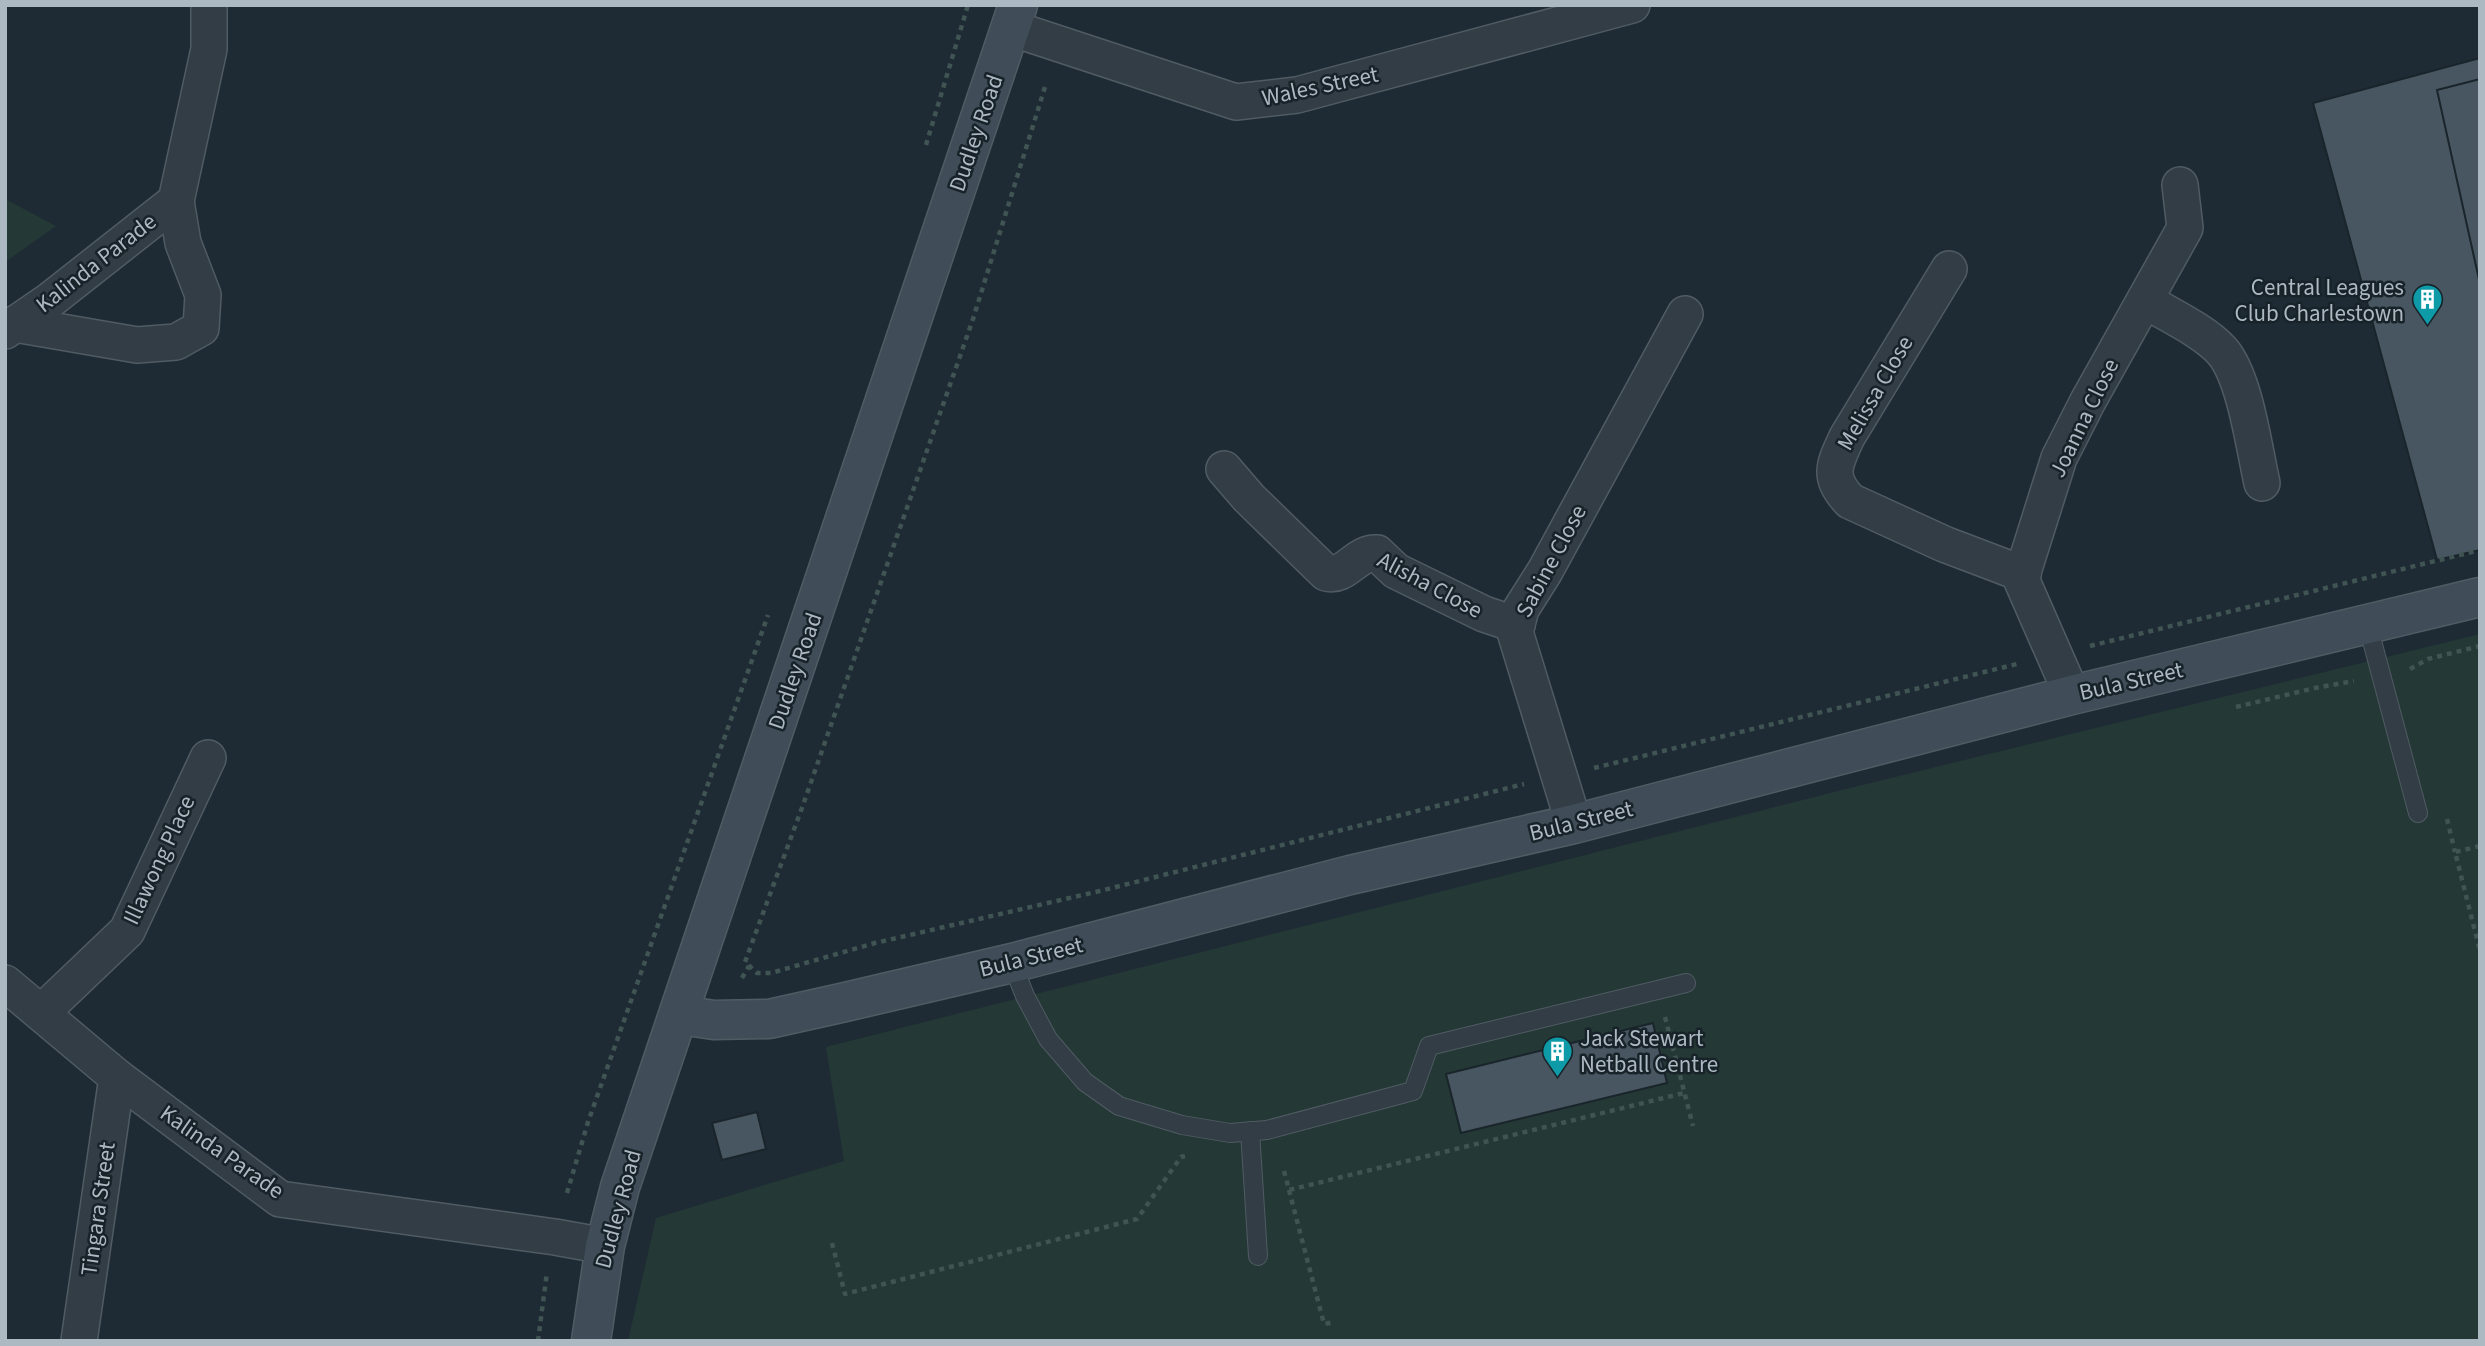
<svg xmlns="http://www.w3.org/2000/svg" width="2485" height="1346" font-family="'Source Sans 3',sans-serif">
  <rect width="100%" height="100%" fill="#1f2b34"/>
  <g fill="#243936">
    <path d="M5 199 56 226 5 262Z"/>
    <path d="M2480 634V1341H628L656 1218 844 1161 826 1047 1842 790Z"/>
  </g>
  <g fill="#475660" stroke="#1a242b" stroke-width="2">
    <path d="M2480 58V550L2437 560 2313 103Z"/>
    <path d="M2480 79V284L2437 90Z"/>
    <path d="M1653 1023 1667 1083 1461 1133 1446 1074Z"/>
    <path d="M757 1112 766 1149 722 1160 712 1123Z"/>
  </g>
  <g fill="none" stroke-linecap="round" stroke-linejoin="round">
    <defs>
      <g id="lane">
        <path d="M2368 626 2418 813"/>
        <path d="M1012 963 1025 996 1048 1039 1085 1082 1119 1106 1182 1125 1230 1133 1267 1130 1413 1091 1429 1046 1686 983"/>
        <path d="M1250 1131 1258 1256"/>
      </g>
      <g id="street">
        <path d="M1011 28 1236 102 1297 95 1632 5"/>
        <path d="M1949 269 1847 437C1834 465 1827 477 1850 501L1944 544 2023 574"/>
        <path d="M2146 301C2169 315 2204 331 2222 351 2245 377 2254 448 2262 483"/>
        <path d="M15 324 137 345 176 342 201 328 203 295 183 243 176 201"/>
        <path d="M5 331 49 301 176 201 209 49V5"/>
        <path d="M1224 469 1249 498 1326 573C1345 579 1357 551 1377 553L1396 571 1484 614 1517 625"/>
        <path d="M2072 695 2022 581 2024 569 2059 458 2088 401 2185 228 2180 185"/>
        <path d="M1574 824 1515 632 1521 609 1545 571 1685 314"/>
        <path d="M5 983 117 1077 280 1199 555 1237 605 1246"/>
        <path d="M41 1013 127 931 208 758"/>
        <path d="M79 1341 117 1077"/>
      </g>
      <g id="secondary">
        <path d="M680 1015 714 1020 769 1019 841 1003 1012 963 1350 875 1574 824 2072 695 2480 597"/>
        <path d="M591 1341 605 1246 620 1187 1018 5"/>
      </g>
    </defs>
    <use href="#lane" stroke="#505b63" stroke-width="20"/>
    <use href="#street" stroke="#505b63" stroke-width="38"/>
    <use href="#secondary" stroke="#505b63" stroke-width="41"/>
    <g stroke="#405453" stroke-width="4.5" stroke-dasharray="5 5" stroke-linecap="butt">
      <path d="M1045 87 973 319 803 805 745 962 757 973H771L875 943 1100 891 1524 784"/>
      <path d="M926 145 968 5"/>
      <path d="M2090 646 2480 550"/>
      <path d="M2410 669 2428 659 2480 646"/>
      <path d="M2236 707 2315 688 2354 681"/>
      <path d="M1594 768 2017 664"/>
      <path d="M2447 819 2455 852"/>
      <path d="M2480 846 2455 852 2480 951"/>
      <path d="M742 978 749 966"/>
      <path d="M1665 1017 1693 1126"/>
      <path d="M1284 1171 1289 1190 1684 1093"/>
      <path d="M1289 1190 1324 1324 1334 1322"/>
      <path d="M567 1193 588 1122 768 615"/>
      <path d="M832 1243 845 1294 1137 1219 1181 1157 1185 1156"/>
      <path d="M538 1341 547 1272"/>
    </g>
    <use href="#lane" stroke="#323d45" stroke-width="18"/>
    <use href="#street" stroke="#323d45" stroke-width="35"/>
    <use href="#secondary" stroke="#404d58" stroke-width="38"/>
  </g>
  <defs>
    <symbol id="building-pin" viewBox="-11 -11 22 30"><path d="M0 17L-7.5 6A9.5 9.5 0 1 1 7.5 6Z" fill="#0f9aa8" stroke="#182229"/><path d="M-4-6H4V6H1V3H-1V6H-4ZM-2.5-4.3h1.7v1.8h-1.7ZM.8-4.3h1.7v1.8H.8ZM-2.5-1h1.7V.8h-1.7ZM.8-1h1.7V.8H.8Z" fill="#fff"/></symbol>
  </defs>
  <g fill-rule="evenodd">
    <use href="#building-pin" x="2410" y="282" width="35" height="47"/>
    <use href="#building-pin" x="1540" y="1034" width="35" height="47"/>
  </g>
  <g text-anchor="middle" dominant-baseline="central" stroke-width="5" stroke-linejoin="round" paint-order="stroke">
    <g font-size="23" fill="#acb8c2" stroke="#182229">
      <text transform="translate(1320 86) rotate(-12)">Wales Street</text>
      <text transform="translate(976 133) rotate(-71)">Dudley Road</text>
      <text transform="translate(96 263) rotate(-38)">Kalinda Parade</text>
      <text transform="translate(1875 393) rotate(-60)">Melissa Close</text>
      <text transform="translate(2084 418) rotate(-64)">Joanna Close</text>
      <text transform="translate(1551 561) rotate(-62)">Sabine Close</text>
      <text transform="translate(1430 585) rotate(28)">Alisha Close</text>
      <text transform="translate(795 671) rotate(-71)">Dudley Road</text>
      <text transform="translate(2131 681) rotate(-13)">Bula Street</text>
      <text transform="translate(1581 821) rotate(-14)">Bula Street</text>
      <text transform="translate(159 860) rotate(-65)">Illawong Place</text>
      <text transform="translate(1031 957) rotate(-14)">Bula Street</text>
      <text transform="translate(222 1152) rotate(35)">Kalinda Parade</text>
      <text transform="translate(98 1209) rotate(-82)">Tingara Street</text>
      <text transform="translate(618 1209) rotate(-75)">Dudley Road</text>
    </g>
    <g font-size="23" fill="#acb8c2" stroke="#182229" text-anchor="end">
      <text x="2404" y="287">Central Leagues<tspan x="2404" dy="26">Club Charlestown</tspan></text>
      <text x="1580" y="1038" text-anchor="start">Jack Stewart<tspan x="1580" dy="26">Netball Centre</tspan></text>
    </g>
  </g>
  <rect width="2485" height="1346" fill="none" stroke="#acb8c2" stroke-width="14"/>
</svg>
